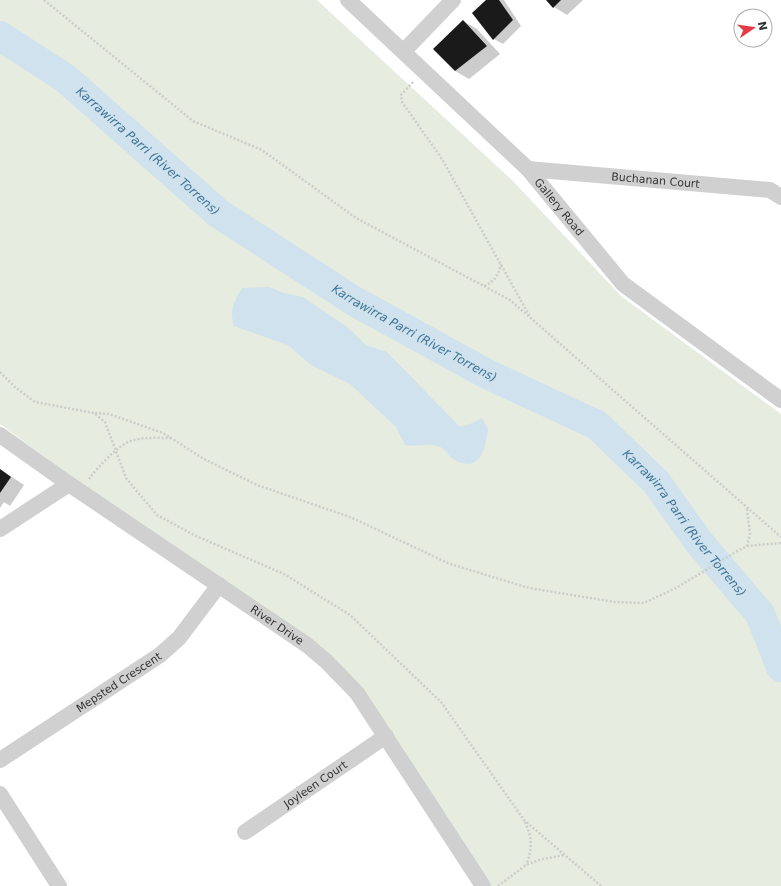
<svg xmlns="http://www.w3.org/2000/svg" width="781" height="886" font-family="'DejaVu Sans',sans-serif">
  <rect width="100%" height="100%" fill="#fff"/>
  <path fill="#e6ecdf" d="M0 0H317L512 180 621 296 781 414V886H491L365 693 0 424Z"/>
  <path fill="#cfe2ee" d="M269 287 284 293 303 297 347 327 366 345 387 352 460 427 473 423 482 418 488 429C486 446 481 473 456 461 450 458 446 450 440 447 430 442 416 447 405 445L396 427 350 384 311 365 288 345 234 326C229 310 234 302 242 288Z"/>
  <g fill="#0003">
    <path d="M487 0H504L521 26 503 44 494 39 473 13Z"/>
    <path d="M547 0H583L567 15 554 7Z"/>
    <path d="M463 21 477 29 500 54 469 79 455 71Z"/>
    <path d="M0 469 24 485 10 506 4 502 0 508Z"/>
  </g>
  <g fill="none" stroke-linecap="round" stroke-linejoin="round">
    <path stroke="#cfe2ee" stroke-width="30" id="s1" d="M0 36 65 78 218 213 354 301 487 374 597 425 656 482 698 541 760 614 781 667"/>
  </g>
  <g fill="#1a1a1a">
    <path d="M486 0H499L513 20 493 40 472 13Z"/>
    <path d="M546 0H561L553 8Z"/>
    <path d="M463 20 487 46 455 71 433 49Z"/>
    <path d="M0 469 11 477 0 493Z"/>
  </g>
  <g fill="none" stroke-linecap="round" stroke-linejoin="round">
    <g stroke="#cdcdcd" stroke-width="2.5" stroke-dasharray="2 2" stroke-linecap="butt">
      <path d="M44 0 193 121 262 150 356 218 510 300 781 537"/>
      <path d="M413 82 401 95 402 102 442 159 530 317"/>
      <path d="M484 286C495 281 498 276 501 264"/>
      <path d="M0 372 15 387 35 402 94 413 105 422 126 478 157 515 196 536 284 574 350 615 441 702 524 820 601 886"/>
      <path d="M95 413 109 414 163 433 204 459 257 485 350 517 450 564 529 588 615 602 644 603 676 588 739 550 747 546 781 543"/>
      <path d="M89 479C99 466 118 444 134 440 145 437 159 438 171 438"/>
      <path d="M747 509 750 534 747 546"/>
      <path d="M525 822C532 837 533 849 526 865"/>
      <path d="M498 886 526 865 539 860 564 855"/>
    </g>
    <g stroke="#d0d0d0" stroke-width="16">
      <path id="s2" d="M348 0 528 169 623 284 781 400"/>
      <path d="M404 51 453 0"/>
      <path id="s3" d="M528 169 770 190 781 197"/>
      <path id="s4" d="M0 435 69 484 307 645 327 662 357 693 483 886"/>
      <path d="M0 529 69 484"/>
      <path id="s5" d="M0 760 160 655 179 638 219 585"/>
      <path d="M0 794 59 886"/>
      <path id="s6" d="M245 832 386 736"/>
    </g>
  </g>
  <g text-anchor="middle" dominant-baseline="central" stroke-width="4" stroke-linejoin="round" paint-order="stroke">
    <g font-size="11" fill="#333" stroke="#fff">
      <text stroke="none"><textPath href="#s3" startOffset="128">Buchanan Court</textPath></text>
      <text stroke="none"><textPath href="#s2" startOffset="296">Gallery Road</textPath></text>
      <text stroke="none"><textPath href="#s4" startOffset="336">River Drive</textPath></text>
      <text stroke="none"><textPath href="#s5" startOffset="142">Mepsted Crescent</textPath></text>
      <text stroke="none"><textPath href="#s6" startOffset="85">Joyleen Court</textPath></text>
    </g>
    <g font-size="12" font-style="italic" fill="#3f7597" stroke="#fff">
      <text stroke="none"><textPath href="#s1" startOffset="188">Karrawirra Parri (River Torrens)</textPath></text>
      <text stroke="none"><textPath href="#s1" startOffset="512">Karrawirra Parri (River Torrens)</textPath></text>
      <text stroke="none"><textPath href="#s1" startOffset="848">Karrawirra Parri (River Torrens)</textPath></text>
    </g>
  </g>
  <g transform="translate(753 28) rotate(77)"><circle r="19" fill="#ffffff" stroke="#adadad"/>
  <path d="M0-3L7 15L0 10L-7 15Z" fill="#e63946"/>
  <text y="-6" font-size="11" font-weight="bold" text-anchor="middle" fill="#333333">N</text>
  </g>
</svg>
